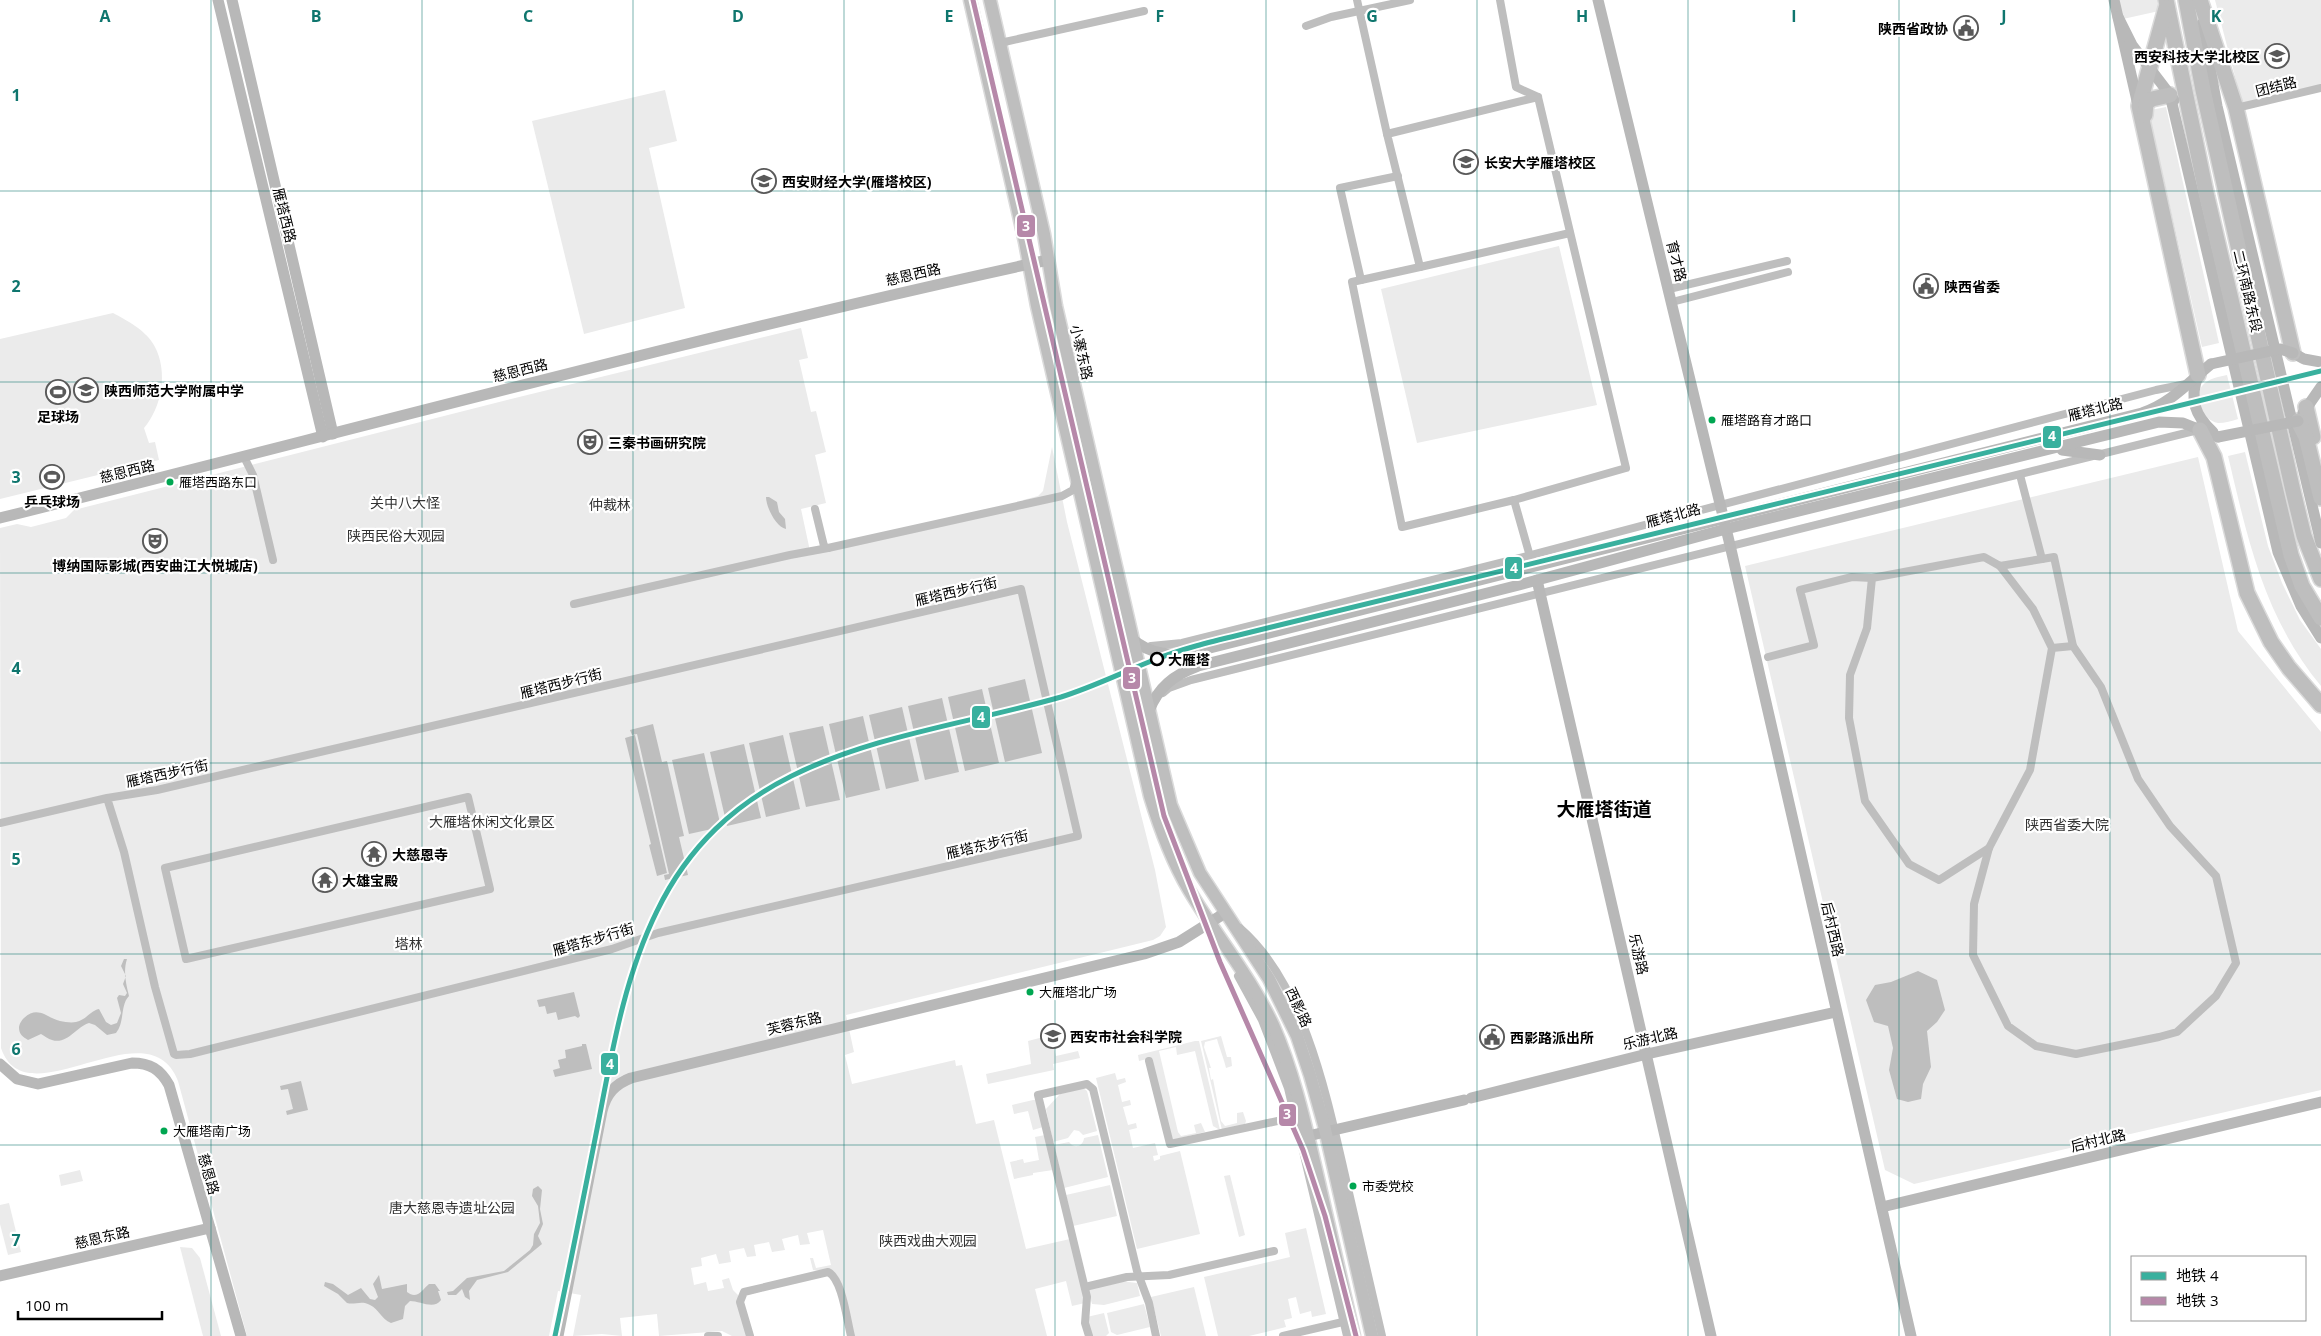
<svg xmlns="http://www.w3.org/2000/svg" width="2321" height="1336" font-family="'Open Sans','Noto Sans SC',sans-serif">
  <rect width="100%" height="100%" fill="#fff"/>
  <g fill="#ebebeb">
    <path d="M2119 0H2157L2159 11 2123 19Z"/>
    <path d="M2215 0H2321V88L2243 107Z"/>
    <path d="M665 90 677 141 649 148 685 308 584 334 532 121Z"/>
    <path d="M2166 107 2219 343 2202 347 2149 114 2151 110Z"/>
    <path d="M1559 246 1597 405 1417 443 1381 289Z"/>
    <path d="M113 313C128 321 147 331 155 347 168 372 162 407 144 428L149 443 155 442 159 460 0 499V339Z"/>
    <path d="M801 328 808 358 799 360 811 412 816 411 826 452 815 455 826 503 801 509 810 551 1025 504 1023 500 1038 496 1043 491 1052 447 1067 522 1155 870 1166 927 1160 936 1153 940 846 1015 854 1052 845 1055 852 1084 955 1060 956 1066 962 1065 976 1124 994 1120 1026 1249 1070 1239 1085 1303 1072 1306 1066 1281 1035 1289 1047 1336H853L839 1278 835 1273 813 1270 810 1258H813L816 1268 831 1265 823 1230 807 1233 810 1244 800 1245 798 1235 782 1239 785 1250 772 1252 769 1242 754 1245 756 1256 747 1257 744 1248 729 1251 731 1262 719 1264 716 1254 701 1258 702 1266 691 1268 694 1285 706 1282 708 1291 724 1288 722 1280 729 1278 733 1290 738 1295 747 1336H732L722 1331 659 1336 657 1314 620 1318 622 1336 602 1334 573 1336 581 1295 558 1291 549 1336H247L178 1081C148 1003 26 1122 1 1048L0 528 17 524 31 527 66 518 74 510 511 399Z"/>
    <path d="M2227 375 2238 419C2232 421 2225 423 2218 423 2202 420 2193 399 2202 386 2209 378 2218 377 2227 375Z"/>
    <path d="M2245 452 2268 546 2282 583 2300 620 2321 649V686C2264 617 2248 540 2228 456Z"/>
    <path d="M2198 457 2238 631 2321 732V1090L1914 1184 1885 1170 1745 566Z"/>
    <path d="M1051 1035 1056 1056 1078 1051 1080 1058 1053 1064 1054 1070 988 1084 986 1074 1031 1064 1028 1041Z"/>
    <path d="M1221 1036 1227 1057H1231L1232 1066 1226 1068C1223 1056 1220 1050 1217 1039L1205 1042 1204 1047 1211 1068H1209L1211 1080 1213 1079 1221 1121 1225 1126 1237 1123V1113L1243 1112 1246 1121 1245 1124 1222 1130 1201 1041Z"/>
    <path d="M1195 1041H1199L1220 1130 1213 1126 1195 1051 1177 1055 1176 1047 1159 1051 1178 1132 1181 1136 1196 1133 1194 1125 1201 1123 1205 1132 1172 1140 1151 1058 1139 1061 1138 1055Z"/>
    <path d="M1115 1073 1117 1080 1125 1078 1126 1082 1118 1085 1122 1102 1130 1100 1131 1105 1123 1107 1128 1125 1136 1123 1137 1128 1129 1130 1133 1148 1155 1143 1158 1155 1153 1156 1154 1161 1160 1159V1156L1180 1151 1200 1234 1137 1249 1096 1078Z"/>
    <path d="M1083 1088 1087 1091 1097 1131 1083 1135 1079 1131 1074 1130 1068 1138 1053 1142 1046 1109 1060 1094Z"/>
    <path d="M1033 1100H1036L1043 1127 1033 1130 1028 1111 1014 1114 1012 1105Z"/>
    <path d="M1045 1135 1053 1170 1033 1173V1175L1014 1179 1010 1162 1023 1159 1024 1163 1039 1160 1035 1137Z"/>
    <path d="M1098 1135 1108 1177 1064 1188 1054 1145 1069 1142C1074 1149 1083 1147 1084 1138Z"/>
    <path d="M80 1170 83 1181 61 1186 59 1175Z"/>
    <path d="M1230 1175 1245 1235 1239 1237 1224 1176Z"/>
    <path d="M1110 1185 1117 1216 1073 1226 1066 1195Z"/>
    <path d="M9 1203 21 1252 8 1255 0 1224V1205Z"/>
    <path d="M1306 1228 1326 1314 1312 1317 1311 1311 1300 1314 1296 1297 1288 1299 1292 1318 1284 1320 1286 1327 1249 1336H1218L1204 1277 1290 1257 1285 1233Z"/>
    <path d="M180 1247 192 1248 200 1258 221 1336H203Z"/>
    <path d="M1120 1281 1137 1283 1140 1296 1104 1305 1092 1304 1088 1289Z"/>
    <path d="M1194 1287 1206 1336H1161L1151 1297Z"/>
    <path d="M1144 1304 1150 1327 1117 1335 1111 1332 1107 1313Z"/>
    <path d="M1104 1313 1109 1333 1106 1336H1092L1087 1317Z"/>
  </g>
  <g fill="#bebebe">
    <path d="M766 497H769L777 502 779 512 785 519 786 529C776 527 766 507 766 497Z"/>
    <path d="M1025 679 1042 753 1005 762 988 688Z"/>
    <path d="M982 689 999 763 965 771 948 697Z"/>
    <path d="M942 698 959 772 925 780 908 706Z"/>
    <path d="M902 707 919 781 886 789 869 715Z"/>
    <path d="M863 716 880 790 846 798 829 724Z"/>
    <path d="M653 724 662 762 667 761 684 836 679 837 688 875 665 880 664 875 669 874 637 734 632 735 630 730Z"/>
    <path d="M823 726 840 800 806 807 789 733Z"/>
    <path d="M635 735 667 873 657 876 649 845 651 844 625 738Z"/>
    <path d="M783 735 800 809 766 817 749 743Z"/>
    <path d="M744 744 761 818 727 826 710 752Z"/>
    <path d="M704 753 721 827 689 834 672 760Z"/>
    <path d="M124 959H127C123 971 126 984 129 996 120 1005 125 1022 116 1033L107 1035 95 1025 89 1023C76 1027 67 1045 52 1040 48 1039 45 1036 41 1034L28 1040C23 1037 19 1034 19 1028 19 1024 22 1020 24 1018 38 1005 47 1018 60 1021 65 1022 71 1023 76 1022 86 1020 90 1011 99 1009L106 1022 111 1025 117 1023 121 1013 117 998 119 995 125 996 127 993 123 984 126 976 121 966Z"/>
    <path d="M1918 971 1937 980 1945 1010 1937 1022 1927 1031 1931 1067 1923 1084 1921 1099 1908 1102 1897 1099 1889 1070 1893 1048 1888 1026 1874 1022 1866 1000 1875 985 1891 982Z"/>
    <path d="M574 992 580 1016 578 1018 575 1016 558 1020 556 1012 547 1014 545 1006 539 1007 537 1000Z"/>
    <path d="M582 1044H586L592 1069 555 1077 553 1070 560 1068 558 1060 566 1058 565 1050 582 1046Z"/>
    <path d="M301 1081 308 1110 287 1115 286 1111 293 1109 288 1089 281 1090 280 1086Z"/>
    <path d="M538 1186 542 1190 540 1209 543 1224 538 1236 542 1244 508 1272 477 1280 469 1291 470 1300 465 1297 462 1289 456 1295H448L447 1292 453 1291 467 1278 504 1271 530 1250 533 1245 534 1234 540 1223 538 1206 532 1196 533 1189Z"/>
    <path d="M379 1275 382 1289 407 1284V1292C417 1300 422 1290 429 1284H435L440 1291H438L441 1300C434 1310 420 1301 410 1301L405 1306 403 1319 391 1323C381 1319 379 1309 370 1305 362 1300 355 1305 347 1303L338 1294 324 1286 325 1282 333 1284 348 1295 361 1288 370 1299 375 1300 378 1297 373 1284Z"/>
  </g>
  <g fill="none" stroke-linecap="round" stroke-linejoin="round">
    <defs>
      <g id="primary">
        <path d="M970 0 1025 242 1037 306 1150 796C1160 829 1172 861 1189 890 1217 937 1250 976 1273 1025 1294 1073 1305 1123 1317 1174 1329 1228 1342 1282 1354 1336"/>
        <path d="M990 0 1044 234 1056 306 1171 805 1200 873 1269 979 1297 1036 1310 1075 1324 1125 1372 1336"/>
      </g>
      <g id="highway">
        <path d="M2166 0 2207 197 2291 555 2302 586 2321 618"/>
        <path d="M2186 0 2203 90 2293 491 2304 536 2321 579"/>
        <path d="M2200 0 2236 108 2293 353"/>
        <path d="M2166 8 2139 106 2198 375"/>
        <path d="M2145 115 2146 103 2152 99 2170 95"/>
        <path d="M2306 407 2313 437"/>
        <path d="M2298 421 2306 437 2321 498"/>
        <path d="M2200 430 2214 457 2247 593 2271 642 2289 668 2321 705"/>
      </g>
    </defs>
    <use href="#primary" stroke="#dbdbdb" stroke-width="15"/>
    <use href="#highway" stroke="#dbdbdb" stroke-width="18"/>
    <g stroke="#bebebe" stroke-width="8">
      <path d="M1357 0 1387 134"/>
      <path d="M1500 0 1516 87 1538 97 1387 134 1420 267 1352 282 1402 527 1514 500 1533 567"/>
      <path d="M1306 26 1331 17 1410 0"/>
      <path d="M1000 43 1144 11"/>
      <path d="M2236 108 2321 88"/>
      <path d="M1420 267 1570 233"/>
      <path d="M1361 280 1340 188 1398 176"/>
      <path d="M1669 289 1787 261"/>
      <path d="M1672 302 1788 272"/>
      <path d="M244 457 253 475 273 560"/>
      <path d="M2020 475 2042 559 2054 557 2073 646"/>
      <path d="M1514 500 1626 468 1538 97"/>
      <path d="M815 509 824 546 828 548 1062 496 1073 490 1076 481"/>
      <path d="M2000 566 2033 609 2052 648 2030 770 1989 848 1974 904 1973 955 2008 1026 2036 1046 2076 1054 2159 1037 2177 1032 2216 996 2236 963 2216 876 2170 826 2138 779 2101 687 2073 646 2052 648"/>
      <path d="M574 604 790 555 828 548"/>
      <path d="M1151 646 1182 643 1512 560 2156 390 2186 384"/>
      <path d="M1768 657 1814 645 1800 590 1852 577 1872 578"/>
      <path d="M1163 693 1169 688 1191 680 2198 430"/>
      <path d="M468 797 490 889 186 959 165 868Z"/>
      <path d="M0 823 107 798 157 790 1021 589 1078 836 658 933 612 949 190 1054 176 1055 174 1054 155 987 124 852 107 798"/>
      <path d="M1989 848 1939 880 1909 864 1865 801 1849 718 1850 675 1867 628 1872 578 1984 557 2000 566 2042 559"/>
      <path d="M1240 928C1306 985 1328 1102 1347 1184 1359 1235 1370 1285 1382 1336"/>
      <path d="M1238 976 1262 1020 1288 1088 1347 1336"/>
      <path d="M1149 1061 1170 1144 1296 1117"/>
      <path d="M1085 1287 1127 1277 1169 1275 1274 1251"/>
      <path d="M708 1336H718"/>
      <path d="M750 1336 740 1302 744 1292 828 1272C842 1278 847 1321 851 1336"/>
      <path d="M1089 1336 1085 1323 1087 1297 1038 1095 1087 1084 1093 1089 1137 1271 1149 1303 1156 1336"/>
      <path d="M1283 1336 1347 1321"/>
    </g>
    <g stroke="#b8b8b8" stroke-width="11">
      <path d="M218 0 323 437"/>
      <path d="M232 0 333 434"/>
      <path d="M1598 0 1730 545 1911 1336"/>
      <path d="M2114 0 2138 105"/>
      <path d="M2118 17 2132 45 2174 100"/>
      <path d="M2202 24 2217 106 2321 543"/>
      <path d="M2170 95 2278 552 2301 606 2321 638"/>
      <path d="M2293 353 2304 359 2321 362"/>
      <path d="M2198 376C2189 399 2195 416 2213 432"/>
      <path d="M2303 413 2321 387"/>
      <path d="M2062 450 2100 455"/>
      <path d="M0 518C349 431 697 336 1048 260"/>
      <path d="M1537 580 1711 1336"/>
      <path d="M1132 639C1151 655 1171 656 1194 652L2142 413C2171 403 2188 383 2211 364"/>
      <path d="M1149 711C1158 687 1174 675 1198 666L1519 585 1726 529 2159 422 2183 423 2218 437"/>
      <path d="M0 1064 17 1079 38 1084 132 1063C150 1063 160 1069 169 1085L241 1336"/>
      <path d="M1471 1098 1647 1054 1836 1012"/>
      <path d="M1308 1136 1464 1100"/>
      <path d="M1882 1207 2321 1102"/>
      <path d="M0 1276 210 1228"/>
      <path d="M558 1336 602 1111C606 1094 615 1084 631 1078L1144 954 1179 942 1225 913"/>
    </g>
    <use href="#primary" stroke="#bebebe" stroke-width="12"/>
    <use href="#highway" stroke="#bebebe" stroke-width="15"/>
    <g stroke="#b8b8b8" stroke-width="11">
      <path d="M2211 364 2280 349 2293 353"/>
      <path d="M2218 437 2298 421"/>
    </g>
    <defs>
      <path id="metro-1" d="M555 1336C570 1266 584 1195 598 1124 612 1052 624 978 657 911 737 746 907 741 1061 697 1093 687 1123 672 1154 660 1181 649 1210 642 1239 635L2321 371"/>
      <path id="metro-2" d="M973 0 1164 816 1220 962 1303 1150 1325 1216 1356 1336"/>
    </defs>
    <use href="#metro-1" stroke="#fff" stroke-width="9"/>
    <use href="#metro-2" stroke="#fff" stroke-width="9"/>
    <use href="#metro-1" stroke="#39b09e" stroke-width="5"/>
    <use href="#metro-2" stroke="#b688a9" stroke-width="5"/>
  </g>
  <path fill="none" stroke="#0f766e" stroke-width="1" stroke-opacity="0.55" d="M211 0V1336M422 0V1336M633 0V1336M844 0V1336M1055 0V1336M1266 0V1336M1477 0V1336M1688 0V1336M1899 0V1336M2110 0V1336M0 191H2321M0 382H2321M0 573H2321M0 763H2321M0 954H2321M0 1145H2321"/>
  <defs>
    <symbol id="civic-ring" viewBox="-11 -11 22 22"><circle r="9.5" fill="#fff" stroke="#595959" stroke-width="1.5"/><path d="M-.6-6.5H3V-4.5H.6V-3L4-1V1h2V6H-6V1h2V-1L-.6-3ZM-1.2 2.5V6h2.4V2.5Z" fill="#595959"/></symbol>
    <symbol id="university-ring" viewBox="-11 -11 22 22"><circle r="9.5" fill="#fff" stroke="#595959" stroke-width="1.5"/><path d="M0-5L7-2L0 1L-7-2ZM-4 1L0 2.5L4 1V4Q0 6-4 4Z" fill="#595959"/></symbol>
    <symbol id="school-ring" viewBox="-11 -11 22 22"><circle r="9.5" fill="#fff" stroke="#595959" stroke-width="1.5"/><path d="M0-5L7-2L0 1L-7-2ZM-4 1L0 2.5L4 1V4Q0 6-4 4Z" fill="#595959"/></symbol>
    <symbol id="stadium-ring" viewBox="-11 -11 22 22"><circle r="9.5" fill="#fff" stroke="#595959" stroke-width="1.5"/><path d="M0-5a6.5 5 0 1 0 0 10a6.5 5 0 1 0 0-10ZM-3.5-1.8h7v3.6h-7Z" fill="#595959"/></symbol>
    <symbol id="theatre-ring" viewBox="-11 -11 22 22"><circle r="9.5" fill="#fff" stroke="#595959" stroke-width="1.5"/><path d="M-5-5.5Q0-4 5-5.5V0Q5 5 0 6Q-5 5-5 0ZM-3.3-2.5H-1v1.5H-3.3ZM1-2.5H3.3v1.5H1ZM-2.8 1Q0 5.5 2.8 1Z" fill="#595959"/></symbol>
    <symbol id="temple-ring" viewBox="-11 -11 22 22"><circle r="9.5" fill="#fff" stroke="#595959" stroke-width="1.5"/><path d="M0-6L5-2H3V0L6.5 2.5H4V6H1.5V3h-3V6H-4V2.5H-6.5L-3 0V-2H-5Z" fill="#595959"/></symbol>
  </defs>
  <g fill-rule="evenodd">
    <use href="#civic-ring" x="1952" y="14" width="28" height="28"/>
    <use href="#university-ring" x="2263" y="42" width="28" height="28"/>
    <use href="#university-ring" x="1452" y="148" width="28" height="28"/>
    <use href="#university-ring" x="750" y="167" width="28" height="28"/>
    <use href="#civic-ring" x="1912" y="272" width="28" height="28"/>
    <use href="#school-ring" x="72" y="376" width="28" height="28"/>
    <use href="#stadium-ring" x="44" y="378" width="28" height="28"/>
    <use href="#theatre-ring" x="576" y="428" width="28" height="28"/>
    <use href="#stadium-ring" x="38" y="463" width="28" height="28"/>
    <use href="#theatre-ring" x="141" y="527" width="28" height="28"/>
    <use href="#temple-ring" x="360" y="840" width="28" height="28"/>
    <use href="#temple-ring" x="311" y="866" width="28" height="28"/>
    <use href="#university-ring" x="1039" y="1022" width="28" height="28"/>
    <use href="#civic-ring" x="1478" y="1023" width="28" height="28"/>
  </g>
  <g fill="#00a651" stroke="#fff" stroke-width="2">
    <circle cx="1712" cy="420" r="4.5"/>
    <circle cx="170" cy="482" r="4.5"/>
    <circle cx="1030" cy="992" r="4.5"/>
    <circle cx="164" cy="1131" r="4.5"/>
    <circle cx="1353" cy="1186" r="4.5"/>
  </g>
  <circle fill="#fff" stroke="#000" stroke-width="2.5" cx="1157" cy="659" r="6"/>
  <g text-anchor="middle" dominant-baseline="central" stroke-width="4.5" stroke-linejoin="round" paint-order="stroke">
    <g font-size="13" fill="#000" stroke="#fff" text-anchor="start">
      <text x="1721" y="420">雁塔路育才路口</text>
      <text x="179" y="482">雁塔西路东口</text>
      <text x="1039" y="992">大雁塔北广场</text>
      <text x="173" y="1131">大雁塔南广场</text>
      <text x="1362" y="1186">市委党校</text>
    </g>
    <g font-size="14" font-weight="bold" fill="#000" stroke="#fff" text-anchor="start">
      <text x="1948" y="28" text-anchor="end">陕西省政协</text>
      <text x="2260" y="56" text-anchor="end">西安科技大学北校区</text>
      <text x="1484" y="162">长安大学雁塔校区</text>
      <text x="782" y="181">西安财经大学(雁塔校区)</text>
      <text x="1944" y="286">陕西省委</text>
      <text x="104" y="390">陕西师范大学附属中学</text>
      <text x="58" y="416" text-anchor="middle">足球场</text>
      <text x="608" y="442">三秦书画研究院</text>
      <text x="52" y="501" text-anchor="middle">乒乓球场</text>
      <text x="155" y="565" text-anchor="middle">博纳国际影城(西安曲江大悦城店)</text>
      <text x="392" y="854">大慈恩寺</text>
      <text x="342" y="880">大雄宝殿</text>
      <text x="1070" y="1036">西安市社会科学院</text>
      <text x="1510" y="1037">西影路派出所</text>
    </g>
    <g font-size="14" fill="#000" stroke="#fff">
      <text transform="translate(2276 86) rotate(-14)">团结路</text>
      <text transform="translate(285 215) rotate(76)">雁塔西路</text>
      <text transform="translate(1677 261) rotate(76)">育才路</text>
      <text transform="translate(913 274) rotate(-13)">慈恩西路</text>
      <text transform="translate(2248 291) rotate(77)">二环南路东段</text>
      <text transform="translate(1082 352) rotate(77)">小寨东路</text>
      <text transform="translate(520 370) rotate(-14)">慈恩西路</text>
      <text transform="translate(2095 409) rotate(-14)">雁塔北路</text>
      <text transform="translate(127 471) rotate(-14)">慈恩西路</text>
      <text transform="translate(1673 515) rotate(-15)">雁塔北路</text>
      <text transform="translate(956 591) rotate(-13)">雁塔西步行街</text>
      <text transform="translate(561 683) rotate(-14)">雁塔西步行街</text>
      <text transform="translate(167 773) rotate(-12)">雁塔西步行街</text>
      <text transform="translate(987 844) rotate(-13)">雁塔东步行街</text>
      <text transform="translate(1833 929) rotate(77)">后村西路</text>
      <text transform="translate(593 939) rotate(-16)">雁塔东步行街</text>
      <text transform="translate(1639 954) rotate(77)">乐游路</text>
      <text transform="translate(1299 1007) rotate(65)">西影路</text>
      <text transform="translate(794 1023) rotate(-14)">芙蓉东路</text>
      <text transform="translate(1650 1038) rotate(-13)">乐游北路</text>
      <text transform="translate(2098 1140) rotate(-13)">后村北路</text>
      <text transform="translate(209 1174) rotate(74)">慈恩路</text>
      <text transform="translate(102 1237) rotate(-13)">慈恩东路</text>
    </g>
    <g font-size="14" fill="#323232" stroke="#fff">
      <text x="405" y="502">关中八大怪</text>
      <text x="610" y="504">仲裁林</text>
      <text x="396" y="535">陕西民俗大观园</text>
      <text x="492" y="821">大雁塔休闲文化景区</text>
      <text x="2067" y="824">陕西省委大院</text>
      <text x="409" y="943">塔林</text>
      <text x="452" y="1207">唐大慈恩寺遗址公园</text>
      <text x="928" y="1240">陕西戏曲大观园</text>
    </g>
    <g font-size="14" font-weight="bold" fill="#000" stroke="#fff" text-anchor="start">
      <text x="1168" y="659">大雁塔</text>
    </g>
    <g font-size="19" font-weight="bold" fill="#000" stroke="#fff">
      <text x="1604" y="809">大雁塔街道</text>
    </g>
  </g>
  <g font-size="16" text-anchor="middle" font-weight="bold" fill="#0f766e" stroke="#fff" stroke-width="4.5" stroke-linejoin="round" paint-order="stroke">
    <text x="105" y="22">A</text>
    <text x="316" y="22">B</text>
    <text x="528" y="22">C</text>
    <text x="738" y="22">D</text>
    <text x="949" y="22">E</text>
    <text x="1160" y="22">F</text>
    <text x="1372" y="22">G</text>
    <text x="1582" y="22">H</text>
    <text x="1794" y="22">I</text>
    <text x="2004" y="22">J</text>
    <text x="2216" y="22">K</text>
    <text x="16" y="101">1</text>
    <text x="16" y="292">2</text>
    <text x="16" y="483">3</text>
    <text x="16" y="674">4</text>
    <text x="16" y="865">5</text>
    <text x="16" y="1055">6</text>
    <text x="16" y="1246">7</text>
  </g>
  <g stroke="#fff" stroke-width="2">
    <rect x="1016" y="214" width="20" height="24" rx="5" fill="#b688a9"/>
    <rect x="2042" y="425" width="20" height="24" rx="5" fill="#39b09e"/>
    <rect x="1504" y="556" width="19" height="24" rx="5" fill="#39b09e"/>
    <rect x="1122" y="666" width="19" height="24" rx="5" fill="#b688a9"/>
    <rect x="971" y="705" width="20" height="24" rx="5" fill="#39b09e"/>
    <rect x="600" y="1052" width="19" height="24" rx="5" fill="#39b09e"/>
    <rect x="1278" y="1103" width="19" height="24" rx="5" fill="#b688a9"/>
  </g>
  <g font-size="14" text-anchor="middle" font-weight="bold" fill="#fff">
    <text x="1026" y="231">3</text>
    <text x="2052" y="441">4</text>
    <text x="1514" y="573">4</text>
    <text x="1132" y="683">3</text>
    <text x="981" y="722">4</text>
    <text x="610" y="1069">4</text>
    <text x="1287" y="1119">3</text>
  </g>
  <rect x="2131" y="1256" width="175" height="65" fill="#ffffff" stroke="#999999"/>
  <rect x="2141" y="1272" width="25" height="8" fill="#39b09e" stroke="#999999"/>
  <text x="2176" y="1281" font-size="15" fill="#000000">地铁 4</text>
  <rect x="2141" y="1297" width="25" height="8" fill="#b688a9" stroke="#999999"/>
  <text x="2176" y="1306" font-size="15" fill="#000000">地铁 3</text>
  <path d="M18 1311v8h144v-8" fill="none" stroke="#000000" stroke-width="2.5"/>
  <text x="25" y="1311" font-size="15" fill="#000000" stroke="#ffffff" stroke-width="4" paint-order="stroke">100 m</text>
</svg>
